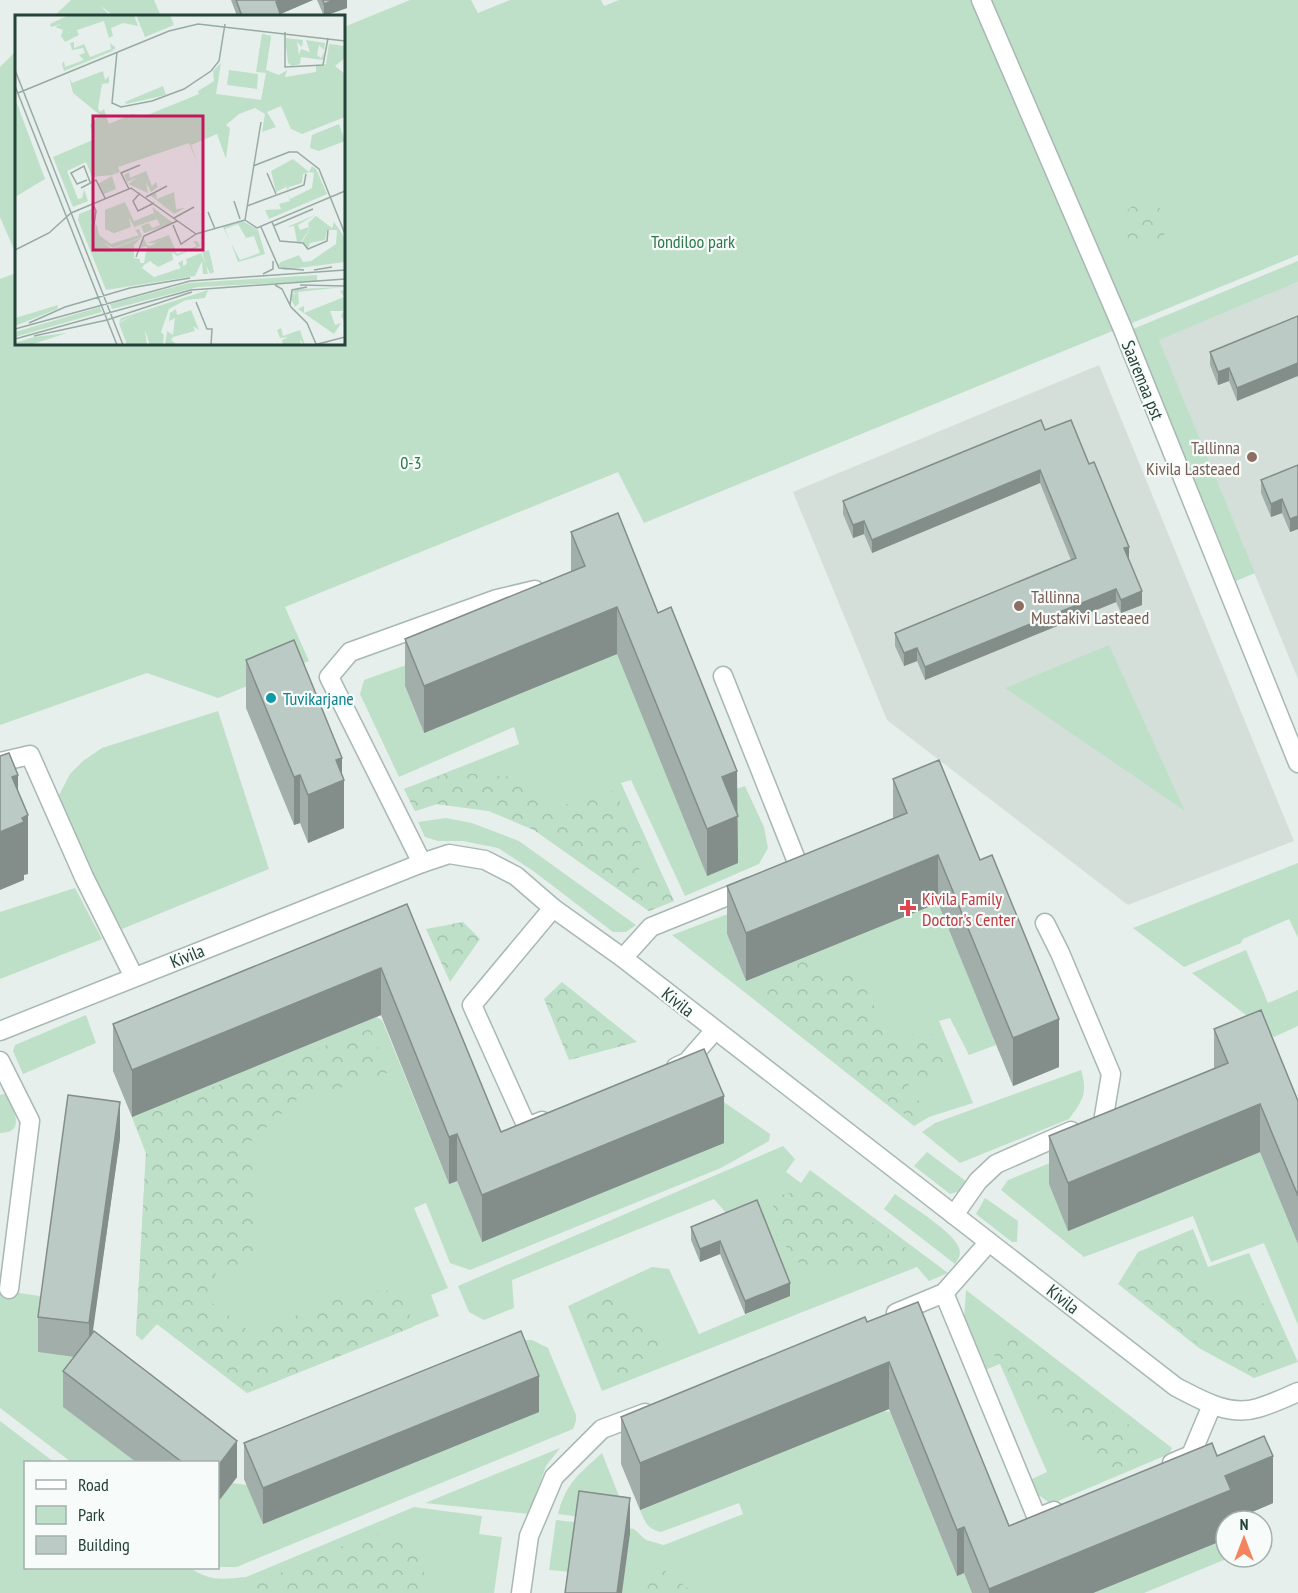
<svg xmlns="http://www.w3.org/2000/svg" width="1298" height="1593" font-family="'PT Sans Narrow',sans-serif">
  <defs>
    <pattern id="forest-crowns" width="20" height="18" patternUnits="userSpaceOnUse" patternTransform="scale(1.5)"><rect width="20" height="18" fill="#bfe0c8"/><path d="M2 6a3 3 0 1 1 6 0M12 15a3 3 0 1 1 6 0" fill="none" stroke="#a4c1ad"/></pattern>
  </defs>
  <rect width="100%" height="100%" fill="#e6efeb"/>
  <g fill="#d4dfda">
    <path d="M1298 282V679L1158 340Z"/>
    <path d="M1099 365 1294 841 1128 905 887 720 793 492Z"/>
  </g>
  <g fill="#bfe0c8">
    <path d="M71 0H154L161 16H114L101 6 110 16H54Z"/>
    <path d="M410 0H471L478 13 510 0H601L604 6 619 0H1298V255L644 523 618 472 285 607 309 661 218 698 147 673 0 725V279L16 273V344H344V27Z"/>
    <path d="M16 51V254L0 217V67Z"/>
    <path d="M1298 261V282L1159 340 1255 573 1236 581 1133 329Z"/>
    <path d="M1109 645 1185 811 1005 688Z"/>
    <path d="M628 649 727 792 745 786 764 827 768 848 759 864 685 896 631 780 621 783 674 901 649 911 534 830 489 811 437 804 415 811 404 789 519 744 514 727 399 777 360 694 364 680 423 659 405 686 424 733Z"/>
    <path d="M218 711 269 869 122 929 54 805 70 774 83 761 102 748Z"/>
    <path d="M446 818 472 823 519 841 636 925 626 932H613L532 870 498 848 463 841H438L425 837 418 822Z"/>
    <path d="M1298 863V938L1289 919 1243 939 1241 943 1184 967 1133 928Z"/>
    <path d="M75 888 102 939 0 979V912Z"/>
    <path d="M950 898 996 1045 969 1055 950 1018 939 1021 973 1103 929 1117 914 1126 672 935 744 908 727 934 746 981Z"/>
    <path d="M1246 950 1268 1003 1298 990V1026L1274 1037 1192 973Z"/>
    <path d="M86 1015 96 1043 23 1074 13 1051 15 1045Z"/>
    <path d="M376 1017 382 1020 449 1184 457 1181 482 1242 689 1078 770 1134 769 1141 721 1168 470 1270 450 1263 426 1203 414 1208 448 1288 431 1295 439 1316 247 1393 157 1324 142 1340 136 1335 146 1153 132 1117Z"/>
    <path d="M1081 1070C1088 1093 1083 1100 1069 1119L960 1163 922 1132 935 1123Z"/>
    <path d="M3 1094 7 1095C13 1109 27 1133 0 1133V1095Z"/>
    <path d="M783 1146 795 1159 786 1172 801 1183 810 1170 948 1273 929 1281 917 1267 602 1391 568 1306 652 1267 669 1269 699 1334 789 1296 734 1222 714 1199 512 1280 514 1308 484 1320 469 1312 458 1286Z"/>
    <path d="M1272 1147 1298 1244V1325L1264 1243 1211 1262 1193 1216 1084 1257 1001 1190 1008 1180 1067 1156 1068 1230Z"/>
    <path d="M927 1152 967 1182 960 1191 950 1194 914 1166Z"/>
    <path d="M895 1194C909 1205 952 1231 958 1246 962 1253 959 1258 955 1264L884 1209Z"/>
    <path d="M985 1198 1018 1221 1017 1242H1012L976 1214Z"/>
    <path d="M1193 1229 1208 1267 1249 1253 1298 1362 1254 1378 1199 1348 1118 1284 1138 1252Z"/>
    <path d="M0 1290 46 1297 83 1358 136 1462H71L0 1408Z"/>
    <path d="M966 1290 1172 1448 1169 1454 1051 1504 1037 1494 1030 1480 1047 1472 1000 1364 985 1370 963 1334Z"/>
    <path d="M523 1340H532L548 1348 576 1415V1421L573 1429 246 1563 237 1567H218V1502L232 1483 247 1485Z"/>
    <path d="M884 1411 890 1412 957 1576 964 1573 972 1593H622L630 1534 572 1572 549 1570 556 1520 634 1529 646 1540 664 1545 743 1514 739 1503 661 1532C647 1529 645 1522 640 1510Z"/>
    <path d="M0 1421 54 1462H26V1568H190C212 1582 221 1579 246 1577L414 1507 482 1516 479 1534 502 1537 494 1593H0Z"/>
    <path d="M560 1448 546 1466 529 1514 425 1503Z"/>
    <path d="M602 1453 630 1524 558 1514C566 1483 579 1474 602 1453Z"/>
    <path d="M1226 1539V1557H1231L1144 1593H1093Z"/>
  </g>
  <g fill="url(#forest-crowns)">
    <circle cx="1145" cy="224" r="22"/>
    <path d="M450 772 526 778 557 807 614 791 641 840 639 872 664 879 674 901 649 911 534 830 489 811 437 804 415 811 404 789Z"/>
    <path d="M463 922 480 939 450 982 426 929Z"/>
    <path d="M802 962 860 977 875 1008 885 1041 930 1030 950 1063 930 1077 903 1076 926 1112 912 1120 758 1000 755 990Z"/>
    <path d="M562 982 637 1042 569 1060 544 999Z"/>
    <path d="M370 1029 389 1072 360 1084 302 1095 246 1146 258 1190 253 1221 261 1251 248 1272 216 1273 207 1299 253 1334 350 1292 403 1290 413 1327 247 1393 157 1324 142 1340 136 1335 146 1153 132 1117Z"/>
    <path d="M816 1187 863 1215 912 1253 894 1272 861 1274 803 1268 776 1234 772 1197Z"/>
    <path d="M1186 1242 1201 1265 1202 1294 1229 1303 1251 1294 1267 1306 1290 1354 1285 1364 1255 1374 1201 1347 1124 1285 1143 1254Z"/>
    <path d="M610 1293 625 1312 659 1328 658 1361 620 1381 602 1376 576 1310Z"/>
    <path d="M1011 1334 1137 1431 1138 1461 1100 1474 1088 1458 1062 1436 1043 1398 1024 1403 1013 1377 992 1353Z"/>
    <path d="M373 1533 414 1541 430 1593H242L273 1576Z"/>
    <path d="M655 1563 694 1593H646Z"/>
  </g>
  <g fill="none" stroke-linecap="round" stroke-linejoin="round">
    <defs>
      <g id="minor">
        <path d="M981 0 1122 327 1298 763"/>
        <path d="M723 676 799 867"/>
        <path d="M0 762 30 755 84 877 134 977"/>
        <path d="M422 863 329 677 350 652 497 599 535 590"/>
        <path d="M1045 923 1060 953 1111 1074 1104 1116"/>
        <path d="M623 958 651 927 750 887"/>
        <path d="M0 1031 422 863 449 854 485 860 516 876 553 908 623 958 1176 1387C1201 1400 1229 1417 1258 1408 1271 1404 1285 1398 1298 1392"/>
        <path d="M0 1061 30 1121 9 1289"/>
        <path d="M676 1067 687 1062 715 1030"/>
        <path d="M542 1121 527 1127 472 1005 553 908"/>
        <path d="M954 1215 978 1181 996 1164 1071 1131"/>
        <path d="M944 1293 1037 1518 1054 1511"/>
        <path d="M896 1313 944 1293 989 1242"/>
        <path d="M1172 1463 1191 1455 1212 1405"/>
        <path d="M521 1593 529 1536 554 1477 602 1429 645 1413"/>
      </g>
    </defs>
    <use href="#minor" stroke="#a8b8b2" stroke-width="21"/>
    <use href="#minor" stroke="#fff" stroke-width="18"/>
  </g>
  <g fill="#a1aea9">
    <path d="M231 0H313L280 14 281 16H237Z"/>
    <path d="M317 0H347V8L324 16Z"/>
    <path d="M1298 316 1237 401 1229 381 1218 385 1210 365V352Z"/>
    <path d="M1045 430 1129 560 1142 605 1121 613 1116 602 925 680 917 661 904 666 895 646V633L1071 560 1040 483 872 553 864 534 853 538 843 514V501Z"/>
    <path d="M1298 465V529L1290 532 1282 513 1271 517 1261 493V480Z"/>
    <path d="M618 513 737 814 738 863 707 876 617 654 424 733 405 686V639L571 572V532Z"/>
    <path d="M246 660 342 775 344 828 308 843 300 823 294 825 246 708Z"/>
    <path d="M893 779 980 860 1059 1067 1013 1086 938 903 746 981 727 934V886L893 819Z"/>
    <path d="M407 904 501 1132 724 1143 482 1242 457 1181 449 1184 381 1015 132 1117 113 1071V1024Z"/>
    <path d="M1214 1029 1298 1101V1244L1260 1152 1068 1231 1049 1184V1136L1214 1069Z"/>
    <path d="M120 1138 92 1334 237 1477 218 1502V1462H136L63 1407V1371L75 1357 38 1352V1317Z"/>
    <path d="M757 1200 790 1296 745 1314 720 1254 700 1262 691 1240V1227Z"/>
    <path d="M867 1322 1009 1526 1217 1456 1273 1503 1231 1521H1226V1539L1093 1593H972L964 1573 957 1576 889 1409 640 1510 621 1464V1417Z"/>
    <path d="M539 1412 263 1524 244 1479V1443Z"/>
  </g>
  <g fill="#838d89">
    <path d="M282 0H313L276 16V2Z"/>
    <path d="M334 0H347V8L324 16V4Z"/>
    <path d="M1298 363V376L1237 401V388Z"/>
    <path d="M1229 368V381L1218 385V372Z"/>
    <path d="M1040 470V483L872 553V540Z"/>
    <path d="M1282 499V513L1271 517V504Z"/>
    <path d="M1298 516V529L1290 532V519Z"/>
    <path d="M864 521V534L853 538V525Z"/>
    <path d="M1129 547V560L1124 548Z"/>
    <path d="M1116 589V602L925 680V667Z"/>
    <path d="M1142 591V605L1121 613V600Z"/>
    <path d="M617 607V654L424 733V686Z"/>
    <path d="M917 648V661L904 666V653Z"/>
    <path d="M342 758V781L344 780V828L308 843V795L336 760Z"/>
    <path d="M737 771 738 863 707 876V829L722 777Z"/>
    <path d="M18 775V825L22 818 28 815V874L24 875V880L0 890V832L12 777Z"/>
    <path d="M300 775V823L294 825V777Z"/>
    <path d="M938 855V903L746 981V933Z"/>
    <path d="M381 968V1015L132 1117V1070Z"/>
    <path d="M1059 1019V1067L1013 1086V1038Z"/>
    <path d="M724 1096V1143L482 1242V1195Z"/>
    <path d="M120 1102V1138L89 1359V1323Z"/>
    <path d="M1260 1104V1152L1068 1231V1183Z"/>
    <path d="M457 1134V1181L449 1184V1137Z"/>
    <path d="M720 1241V1254L700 1262V1249Z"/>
    <path d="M790 1283V1296L745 1314V1301Z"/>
    <path d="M889 1362V1409L640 1510V1463Z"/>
    <path d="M539 1376V1412L263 1524V1488Z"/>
    <path d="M237 1441V1477L218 1502V1466Z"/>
    <path d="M1273 1456V1503L1231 1521H1226V1539L1093 1593H989V1589L1225 1476Z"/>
    <path d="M630 1498V1534L622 1593H617Z"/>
    <path d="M964 1527V1573L957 1576V1530Z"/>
  </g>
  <g fill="#bbcac4" stroke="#838d89" stroke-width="1.5">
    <path d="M236 0H282L276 2 281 16H242Z"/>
    <path d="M323 0H334L324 4Z"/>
    <path d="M1298 316V363L1237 388 1229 368 1218 372 1210 352Z"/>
    <path d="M1041 420 1045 430 1071 420 1089 464 1094 462 1129 547 1124 548 1142 591 1121 600 1116 589 925 667 917 648 904 653 895 633 1076 558 1040 470 872 540 864 521 853 525 843 501Z"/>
    <path d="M1298 465V516L1290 519 1282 499 1271 504 1261 480Z"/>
    <path d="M618 513 658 613 671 607 737 771 722 777 738 816 707 829 617 607 424 686 405 639 585 566 571 532Z"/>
    <path d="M294 640 342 758 336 760 344 780 308 795 300 775 294 777 246 660Z"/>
    <path d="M9 753 18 775 12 777 28 815 22 818 24 822 0 832V756Z"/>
    <path d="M939 760 980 860 992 855 1059 1019 1013 1038 938 855 746 933 727 886 907 813 893 779Z"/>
    <path d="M407 904 501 1132 704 1049 724 1096 482 1195 457 1134 449 1137 381 968 132 1070 113 1024Z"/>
    <path d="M1261 1010 1298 1101V1196L1260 1104 1068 1183 1049 1136 1228 1063 1214 1029Z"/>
    <path d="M68 1095 120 1102 89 1323 38 1317Z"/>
    <path d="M757 1200 790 1283 745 1301 720 1241 700 1249 691 1227Z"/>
    <path d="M918 1302 1009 1526 1212 1443 1217 1456 1264 1436 1273 1456 1225 1476 1231 1490 989 1589 964 1527 957 1530 889 1362 640 1463 621 1417 865 1317 867 1322Z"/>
    <path d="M94 1331 237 1441 218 1466V1462H182L63 1371Z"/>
    <path d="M521 1331 539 1376 263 1488 244 1443Z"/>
    <path d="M579 1491 630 1498 617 1593H565Z"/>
  </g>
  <g fill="#8d6e63" stroke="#f7fbf9" stroke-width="2">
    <circle cx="1252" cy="457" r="6"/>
    <circle cx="1019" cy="606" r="6"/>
  </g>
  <circle fill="#0f9aa8" stroke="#f7fbf9" stroke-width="2" cx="271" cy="698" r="6"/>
  <path fill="#e0444e" stroke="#f7fbf9" stroke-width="2" d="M905 899h6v6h6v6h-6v6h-6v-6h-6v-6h6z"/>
  <g text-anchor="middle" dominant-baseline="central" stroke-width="4.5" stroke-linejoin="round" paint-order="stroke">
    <g font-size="18" fill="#2d7a4b" stroke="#f7fbf9">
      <text x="693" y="241">Tondiloo park</text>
      <text x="411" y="462">0-3</text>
    </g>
    <g font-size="18" fill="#24423a" stroke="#f7fbf9">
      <text transform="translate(1143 380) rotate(68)">Saaremaa pst</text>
      <text transform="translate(187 956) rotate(-22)">Kivila</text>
      <text transform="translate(678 1002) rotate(38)">Kivila</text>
      <text transform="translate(1063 1299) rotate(38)">Kivila</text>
    </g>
    <g font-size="18" fill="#785e54" stroke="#f7fbf9" text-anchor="end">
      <text x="1240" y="447">Tallinna<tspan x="1240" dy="21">Kivila Lasteaed</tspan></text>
      <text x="1031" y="596" text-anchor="start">Tallinna<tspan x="1031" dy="21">Mustakivi Lasteaed</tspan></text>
    </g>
    <g font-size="18" fill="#0d838f" stroke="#f7fbf9" text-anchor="start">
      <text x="283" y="698">Tuvikarjane</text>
    </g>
    <g font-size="18" fill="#be3a42" stroke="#f7fbf9" text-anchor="start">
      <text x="922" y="898">Kivila Family<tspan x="922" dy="21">Doctor's Center</tspan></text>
    </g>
  </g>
  <g transform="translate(15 15)">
    <rect width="330" height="330" fill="#e6efeb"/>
    <path d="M54 0H119L123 11 108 8 96 13 98 21 94 23 89 6 62 15 64 20 50 27 46 21 48 15 40 12 46 9 36 12 35 9ZM121 0H155L159 10 130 22ZM247 19 256 21 251 55 264 60 272 55 270 62 301 57V51L311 49 314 29 330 31V43L320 51 330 59V102L287 119 276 114 266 91 252 97 261 112 247 117 250 99 240 93 224 99 211 110 215 113 211 144 202 119 176 130 183 150 174 128 103 152 105 157 97 160 77 162 71 147 52 156 63 184 67 183 69 174 73 186 58 192 38 142 80 124 75 110 85 100 58 78 54 62 57 68 88 56 90 65 94 61V68L87 69 83 93 85 97 89 94 94 109 117 99 130 101 184 79 183 76 199 66 198 56 206 48 201 79 246 85 251 58 241 57ZM270 23 288 25 287 32 282 27 284 40 286 34 295 37 291 25 310 28 309 35 304 30 302 40 306 43 309 37 308 45 286 42 285 49 277 51 273 48ZM59 27V33L69 29 75 42 96 34 95 28 101 33 96 36 102 34 49 56 47 49 49 46 50 52 69 45 64 40 70 38 68 33 57 35 55 28ZM214 55 243 59 242 74 212 70ZM148 71 151 80 111 89 110 87ZM0 83 30 164 0 182ZM324 109 330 126 304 136 295 133 297 120ZM278 144 294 157 297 151 301 154 312 179 254 204 250 195 266 194 264 189 275 186 273 179 275 184 297 173 299 158 295 157 288 159 287 168 274 172 273 175 268 165 271 172 261 177 256 156ZM131 156 137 171 141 167 143 172 136 177 131 167 133 178 113 169 122 163 112 167 109 160 114 157 115 163ZM97 161 101 174 89 179 83 169ZM159 177 161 194 170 193 159 199 135 180 141 178 142 184ZM110 187 119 206 139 198 137 192 158 208 129 218 126 211 134 208 137 213 145 210 142 204 119 212 114 203 116 212 99 218 90 214V195ZM79 193 76 209 82 210 84 220 96 229 124 220 120 215 124 214 127 222 98 233 86 226 97 234 126 223 119 230V243L125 244V248H129L132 231 125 233 129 224 132 230 135 231 141 228H132L154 220 162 239 182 231 178 226H182L185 231 162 241 157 237 158 245 143 252 135 246 129 250 127 253 139 262 166 253 163 248 168 245V251L172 249 171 244 186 238 191 249 187 237 194 235 199 257 195 259 191 250 193 259H188L187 246 180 261 91 275 63 205 64 199ZM300 200 283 210 285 215 294 212 293 208 301 201 317 213 319 207 330 223V247L269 255 263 250 266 247 284 240 288 247 296 246 321 229 322 215H312L310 225 295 228 293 233 287 227 299 207 286 227H282L279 211 272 212ZM228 206 243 215 250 239 223 247 216 228 225 245 245 238 239 221 231 223 223 209 210 214 215 226 208 212ZM302 260V266L183 272 97 294 95 289 174 268ZM328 272 283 277 284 288 280 292 276 284V278L282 280 277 277 282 274ZM193 275 190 283 171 285 154 294 146 317 149 320 148 330H135L130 315 132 330H112L104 308 122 298 104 307 106 303ZM330 275V307L326 301 328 296H315L320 310 326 308 319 319 283 294 289 291V298L329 282 325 276ZM43 290 42 294 0 311V303ZM85 292 87 297 0 322V317ZM161 294 162 300 176 295 184 315 178 311 180 316 158 322 156 325 162 330H150L152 316 158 320 160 303 154 306 155 298ZM266 313 268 321 285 315 290 330 285 325 286 330H268L267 325 273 322 265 323 262 315ZM52 318 18 329 0 328 19 322Z" fill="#bfe0c8"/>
    <path d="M247 19 256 21 251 51 243 45 245 32H250L252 24ZM110 188 111 191 99 198 100 207 96 210 113 213 99 218 90 214V195ZM110 230 113 231 117 247 96 241V237ZM134 233 143 245 152 236 155 246 139 249 132 240Z" fill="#bfe0c8"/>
    <path fill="none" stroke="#98aaa4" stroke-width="1.5" d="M270 17V52L308 50 313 23M102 37 97 88 106 92 137 86 169 74 196 56 204 46 210 9M0 55 108 330M0 71 102 330M3 78 154 16 183 9 330 26M238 151 274 137H282L304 154 330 219M252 158 261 179M72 165 62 169 56 158 69 151 75 167M66 173 81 165 90 183M114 174 106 158 125 150M125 178 118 186 123 196 139 188M131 182 152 171M219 186 225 204M77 188 81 196 79 210M232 191 289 170 291 159M193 197 200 214M159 203 179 192M230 205 242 213 330 176M230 205 246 107M257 207 265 226 288 228 293 234 312 226 313 215M158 210 166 229 181 219M258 211 298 194M246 212 264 253 289 255M0 235 34 218 56 198 116 173 181 219 230 205M121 242 129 221 162 206M299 255 317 252M248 259 258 254V246M260 270 267 274 276 292 292 308 301 329M285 270 330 271M181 287 192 314H197L196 330M275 290 277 275 292 272M14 308 50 292 115 273 175 263M0 314 175 266 330 255M19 321 92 305 177 277M0 324 176 275 330 264M299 330 330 322"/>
    <path fill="#c2185b" fill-opacity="0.15" stroke="#c2185b" stroke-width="3" d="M78 101H188V235H78Z"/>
    <rect width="330" height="330" fill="none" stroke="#24423a" stroke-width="3"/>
  </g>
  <rect x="24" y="1461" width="195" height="108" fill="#f7fbf9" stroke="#a3b1ad" stroke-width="1.5"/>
  <rect x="36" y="1480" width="30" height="9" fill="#ffffff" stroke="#a3b1ad" stroke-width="1.5"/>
  <text x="78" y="1491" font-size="18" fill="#24423a">Road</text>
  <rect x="36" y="1506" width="30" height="18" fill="#bfe0c8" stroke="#a3b1ad" stroke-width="1.5"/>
  <text x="78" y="1521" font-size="18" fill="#24423a">Park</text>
  <rect x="36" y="1536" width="30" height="18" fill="#bbcac4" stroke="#a3b1ad" stroke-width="1.5"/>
  <text x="78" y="1551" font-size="18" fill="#24423a">Building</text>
  <g transform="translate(1244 1539)"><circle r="28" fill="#f7fbf9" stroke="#a3b1ad" stroke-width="1.5"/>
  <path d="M0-4.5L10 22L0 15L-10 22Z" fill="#f4845f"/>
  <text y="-9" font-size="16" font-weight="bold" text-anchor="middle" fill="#24423a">N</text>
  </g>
</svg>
